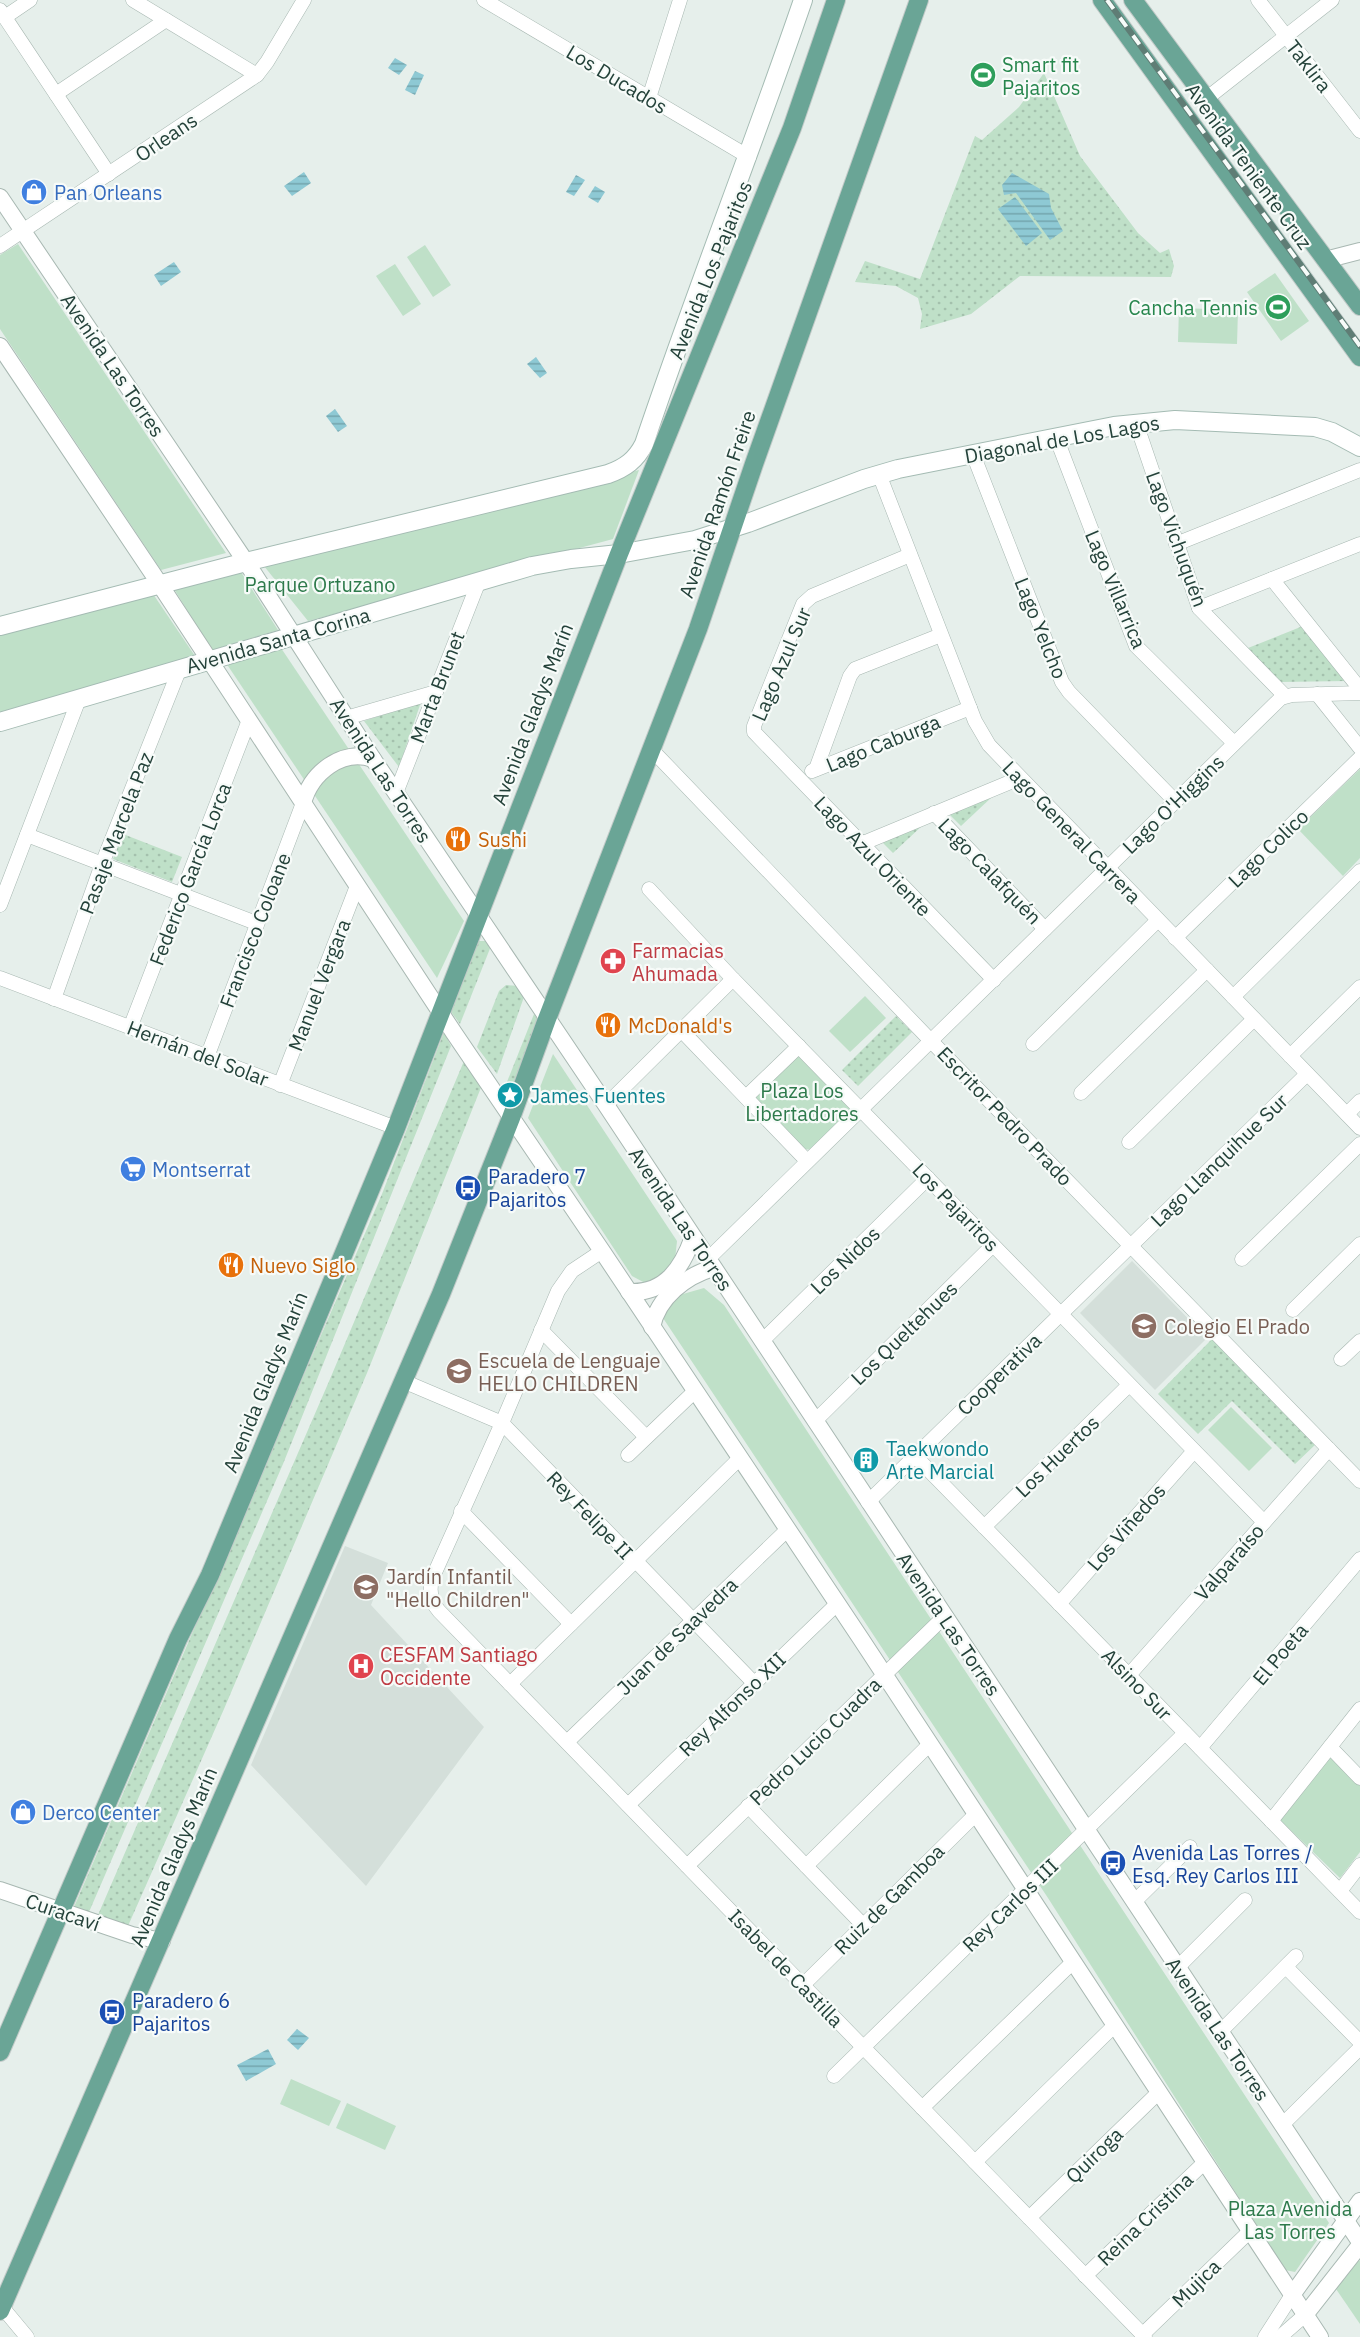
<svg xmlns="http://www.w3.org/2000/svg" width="1360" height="2337" font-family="'IBM Plex Sans',sans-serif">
  <defs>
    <pattern id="grass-dots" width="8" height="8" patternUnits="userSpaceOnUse" patternTransform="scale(1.5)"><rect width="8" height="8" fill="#bfe0c8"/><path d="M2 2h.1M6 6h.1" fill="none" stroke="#a4c1ad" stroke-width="1.8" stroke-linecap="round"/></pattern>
    <pattern id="water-rules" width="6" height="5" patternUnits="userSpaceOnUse" patternTransform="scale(1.5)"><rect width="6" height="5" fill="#8ec9d4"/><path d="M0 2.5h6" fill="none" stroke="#74a5ad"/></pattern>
  </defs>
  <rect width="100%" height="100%" fill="#e6efeb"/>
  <g fill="#d4dfda">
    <path d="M1132 1261 1207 1338 1155 1390 1080 1313Z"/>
    <path d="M345 1546 388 1563 371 1605 484 1727 366 1886 251 1765Z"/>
  </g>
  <g fill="url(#grass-dots)">
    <path d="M1044 73 1080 156 1138 233 1160 253 1169 249 1174 266 1171 277 1020 276 971 314 920 329 922 314 918 298 896 286 855 282 865 261 920 279 975 136 982 140 1019 107Z"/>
    <path d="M1303 626 1347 681 1280 682 1248 648Z"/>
    <path d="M421 702 399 767 364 721Z"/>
    <path d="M993 796 961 826 948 813Z"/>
    <path d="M924 824 893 853 880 840Z"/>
    <path d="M123 834 182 857 172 882 113 859Z"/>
    <path d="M477 941H487L491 946 460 1024 449 1009Z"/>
    <path d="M506 985 520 986 525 994 497 1074 477 1047 499 991Z"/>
    <path d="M534 1014 538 1020 508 1101 501 1097Z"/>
    <path d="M896 1016 912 1032 858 1086 842 1070Z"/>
    <path d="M444 1032 451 1046 283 1464 89 1912 74 1907 382 1194Z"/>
    <path d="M464 1061 482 1085 367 1373 224 1709 128 1926 98 1915 330 1379Z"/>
    <path d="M1212 1339 1316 1444 1295 1464 1232 1401 1198 1434 1158 1394Z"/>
  </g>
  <g fill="#bfe0c8">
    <path d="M18 244 226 553 161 570 0 329V255Z"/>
    <path d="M425 245 451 285 433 297 407 257Z"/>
    <path d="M395 264 421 304 403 316 376 276Z"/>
    <path d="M1275 273 1309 321 1281 341 1247 292Z"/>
    <path d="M1179 308 1238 310 1237 344 1178 342Z"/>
    <path d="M639 470 613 539 308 621 264 566Z"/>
    <path d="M239 569 278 630 212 650 174 589Z"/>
    <path d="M151 591 195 656 0 712V631Z"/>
    <path d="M281 648 464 921 437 978 226 663Z"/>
    <path d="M1360 769V858L1343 876 1298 829Z"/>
    <path d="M865 996 886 1018 850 1052 829 1031Z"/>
    <path d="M553 1054 677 1241 674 1269 645 1283 632 1276 528 1118Z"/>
    <path d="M801 1055 849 1105 850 1112 811 1150 805 1149 755 1098 757 1091 792 1056Z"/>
    <path d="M704 1288 724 1305 1329 2223 1295 2272 1285 2270 1048 1898 663 1318 676 1296Z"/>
    <path d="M1231 1407 1272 1448 1249 1471 1208 1430Z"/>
    <path d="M1331 1755 1360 1785V1852L1340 1878 1279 1819Z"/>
    <path d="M291 2079 341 2101 329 2126 280 2104Z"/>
    <path d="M347 2103 396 2126 385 2150 336 2128Z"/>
    <path d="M1359 2260 1360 2261V2324L1336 2289Z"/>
  </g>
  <g fill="url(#water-rules)">
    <path d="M395 58 407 65 399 75 388 68Z"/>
    <path d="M415 71 424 75 415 95 405 90Z"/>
    <path d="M304 172 311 183 292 196 284 186Z"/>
    <path d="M1012 173 1049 194 1051 208 1063 231 1050 240 1016 193 1004 195 1002 185Z"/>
    <path d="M576 175 585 180 574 196 566 192Z"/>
    <path d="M595 186 605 192 598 203 588 197Z"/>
    <path d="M1015 197 1042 233 1026 246 998 209Z"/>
    <path d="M174 262 181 272 161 286 154 275Z"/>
    <path d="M536 357 547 373 540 378 527 364Z"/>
    <path d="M335 409 347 426 338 432 326 416Z"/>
    <path d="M297 2029 309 2038 298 2050 287 2040Z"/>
    <path d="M268 2049 276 2064 246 2081 237 2065Z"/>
  </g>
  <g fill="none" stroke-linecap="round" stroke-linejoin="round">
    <defs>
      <g id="minor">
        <path d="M133 0 257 75"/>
        <path d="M484 0 749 157"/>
        <path d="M1258 0 1360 131"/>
        <path d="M0 10 109 174"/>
        <path d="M5 17 30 0"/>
        <path d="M56 94 166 20"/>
        <path d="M649 98 680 0"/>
        <path d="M1206 99 1332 0"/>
        <path d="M0 246 257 75 267 62 304 0"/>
        <path d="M1136 423 1199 608 1285 696"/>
        <path d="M1056 437 1136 646 1234 743"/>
        <path d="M973 454 1062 682 1069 692 1175 801"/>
        <path d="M879 474 975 721 989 745 1360 1128"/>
        <path d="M1176 544 1360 470"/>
        <path d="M910 555 812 596 803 604 754 726V732L994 980"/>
        <path d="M1272 579 1360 689"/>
        <path d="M1199 608 1360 544"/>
        <path d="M1317 694 1360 748"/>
        <path d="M346 718 436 692"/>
        <path d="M652 750 931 1041 1360 1481"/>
        <path d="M816 769 850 676 855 669 941 635"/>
        <path d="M812 771 970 708"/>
        <path d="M396 793 479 581"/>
        <path d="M934 813 1045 929"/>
        <path d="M27 835 256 923"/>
        <path d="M861 844 1020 778"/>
        <path d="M649 889 733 979 1264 1522"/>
        <path d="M0 905 79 699"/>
        <path d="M1175 938 1360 758"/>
        <path d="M0 978 396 1128"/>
        <path d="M1233 997 1360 871"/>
        <path d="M54 999 102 864 180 668"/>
        <path d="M130 1028 249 720"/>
        <path d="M681 1030 807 1161"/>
        <path d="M1033 1044 1158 920"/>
        <path d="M1290 1056 1360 987"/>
        <path d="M207 1057 303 803"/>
        <path d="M280 1085 357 886"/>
        <path d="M1081 1093 1207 970"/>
        <path d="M746 1097 799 1046"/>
        <path d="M606 1105 733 979"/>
        <path d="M1347 1114 1360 1101"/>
        <path d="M1129 1142 1254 1019"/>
        <path d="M602 1251 572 1271 558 1291 502 1423 432 1579C429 1591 431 1602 439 1611L1145 2337"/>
        <path d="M708 1259 1281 698 1292 695 1360 693"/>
        <path d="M1242 1259 1360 1144"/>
        <path d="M1293 1310 1360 1244"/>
        <path d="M541 1330 646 1437"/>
        <path d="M762 1341 928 1178"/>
        <path d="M1341 1359 1360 1341"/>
        <path d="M403 1381 502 1423 754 1683"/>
        <path d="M815 1421 993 1245"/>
        <path d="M628 1455 695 1391"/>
        <path d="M915 1456 1360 1912"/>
        <path d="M868 1502 1307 1074"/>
        <path d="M461 1511 571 1624"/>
        <path d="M984 1527 1129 1385"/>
        <path d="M1059 1604 1194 1451"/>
        <path d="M1129 1675 1329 1449"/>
        <path d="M510 1684 740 1458"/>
        <path d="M567 1742 787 1530"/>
        <path d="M1330 1747 1360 1778"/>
        <path d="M1200 1748 1360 1559"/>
        <path d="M628 1805 837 1604"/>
        <path d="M748 1806 863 1925"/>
        <path d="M1271 1821 1360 1709"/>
        <path d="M687 1866 944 1617"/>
        <path d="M806 1866 930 1744"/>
        <path d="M1340 1891 1360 1865"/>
        <path d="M1134 1902 1190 1847"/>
        <path d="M1286 1967 1360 2042"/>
        <path d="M1177 1968 1245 1900"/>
        <path d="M803 1985 976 1814"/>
        <path d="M1220 2032 1296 1956"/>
        <path d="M834 2076 1185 1733"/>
        <path d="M922 2108 1073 1962"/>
        <path d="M1282 2125 1360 2048"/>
        <path d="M975 2162 1115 2025"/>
        <path d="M1029 2218 1159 2092"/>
        <path d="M1085 2276 1205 2162"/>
        <path d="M2 2307 27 2337"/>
        <path d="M1142 2335 1250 2231"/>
        <path d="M1265 2337 1292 2295"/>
        <path d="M1280 2337 1305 2315"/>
      </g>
      <g id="tertiary">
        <path d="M0 197 254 574 373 759 606 1105 1360 2242"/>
        <path d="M1325 260 1360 251"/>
        <path d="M0 346 153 574 454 1033 602 1251 861 1639 1320 2337"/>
        <path d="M303 803C311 773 342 748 373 759"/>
        <path d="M629 1292C665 1294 682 1268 693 1237"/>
        <path d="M652 1327C658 1297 686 1276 713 1268"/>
        <path d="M0 1890 132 1935 162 1941"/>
        <path d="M1292 2295 1360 2201"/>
        <path d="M1305 2315 1360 2245"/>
      </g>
      <g id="secondary">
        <path d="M0 626 246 562 608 474C625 468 636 460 644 444 694 295 752 149 803 0"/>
        <path d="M0 722 532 566 571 559 619 554 695 540 748 523 864 479 898 469 1114 426 1175 420 1315 427 1332 432 1360 447"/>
      </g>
      <g id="primary">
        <path d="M1102 0 1360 357"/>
        <path d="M1133 0 1360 306"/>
        <path d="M0 2052 178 1639 210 1575 396 1128 619 554 792 128 836 0"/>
        <path d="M0 2311 441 1294 511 1118 547 1019 698 629 754 464 919 0"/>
      </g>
    </defs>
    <use href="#minor" stroke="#a8b8b2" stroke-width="15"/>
    <use href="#tertiary" stroke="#a8b8b2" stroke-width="18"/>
    <use href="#secondary" stroke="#a4bbb3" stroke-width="20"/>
    <use href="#primary" stroke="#c2cac8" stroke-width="20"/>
    <use href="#minor" stroke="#fff" stroke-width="14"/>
    <use href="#tertiary" stroke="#fff" stroke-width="16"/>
    <use href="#secondary" stroke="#fff" stroke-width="18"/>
    <use href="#primary" stroke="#6aa596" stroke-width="18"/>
    <defs>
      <path id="rail" d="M1107 0 1360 346"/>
    </defs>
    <use href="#rail" stroke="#5f7d75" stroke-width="6"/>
    <use href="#rail" stroke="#f7fbf9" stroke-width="4" stroke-dasharray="11" stroke-linecap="butt"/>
  </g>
  <defs>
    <symbol id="stadium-disc" viewBox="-11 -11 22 22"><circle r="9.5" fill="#2e9e5b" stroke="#f7fbf9"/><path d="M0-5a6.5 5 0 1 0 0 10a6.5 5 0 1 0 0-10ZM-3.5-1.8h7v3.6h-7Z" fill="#fff"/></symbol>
    <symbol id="shop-disc" viewBox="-11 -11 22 22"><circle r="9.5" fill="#3f7fe0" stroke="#f7fbf9"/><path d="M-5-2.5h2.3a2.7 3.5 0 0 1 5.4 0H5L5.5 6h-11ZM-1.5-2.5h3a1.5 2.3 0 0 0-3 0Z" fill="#fff"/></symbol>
    <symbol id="restaurant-disc" viewBox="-11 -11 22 22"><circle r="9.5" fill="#e8710a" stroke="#f7fbf9"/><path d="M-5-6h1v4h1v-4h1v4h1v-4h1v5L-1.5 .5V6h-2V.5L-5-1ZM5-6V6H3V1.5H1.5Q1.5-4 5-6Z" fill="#fff"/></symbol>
    <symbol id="pharmacy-disc" viewBox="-11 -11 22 22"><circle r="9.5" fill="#e0444e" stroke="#f7fbf9"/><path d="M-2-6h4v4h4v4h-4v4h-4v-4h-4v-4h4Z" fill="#fff"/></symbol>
    <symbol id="sight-disc" viewBox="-11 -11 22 22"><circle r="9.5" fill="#0f9aa8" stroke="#f7fbf9"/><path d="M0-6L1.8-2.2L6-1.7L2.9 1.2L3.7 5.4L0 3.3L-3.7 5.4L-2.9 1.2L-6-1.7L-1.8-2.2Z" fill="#fff"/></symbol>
    <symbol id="supermarket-disc" viewBox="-11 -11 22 22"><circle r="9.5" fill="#3f7fe0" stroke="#f7fbf9"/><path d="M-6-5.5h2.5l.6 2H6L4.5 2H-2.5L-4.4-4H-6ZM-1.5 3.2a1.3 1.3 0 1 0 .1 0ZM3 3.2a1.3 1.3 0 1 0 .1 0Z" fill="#fff"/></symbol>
    <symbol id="bus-disc" viewBox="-11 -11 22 22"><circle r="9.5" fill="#1a4fb4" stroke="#f7fbf9"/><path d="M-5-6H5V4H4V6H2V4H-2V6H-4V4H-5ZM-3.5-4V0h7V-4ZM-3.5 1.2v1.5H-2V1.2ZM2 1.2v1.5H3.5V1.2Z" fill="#fff"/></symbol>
    <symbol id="school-disc" viewBox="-11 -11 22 22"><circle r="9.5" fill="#8d6e63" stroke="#f7fbf9"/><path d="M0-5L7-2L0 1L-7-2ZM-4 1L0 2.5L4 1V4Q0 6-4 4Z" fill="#fff"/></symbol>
    <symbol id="building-disc" viewBox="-11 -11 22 22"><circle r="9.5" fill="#0f9aa8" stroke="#f7fbf9"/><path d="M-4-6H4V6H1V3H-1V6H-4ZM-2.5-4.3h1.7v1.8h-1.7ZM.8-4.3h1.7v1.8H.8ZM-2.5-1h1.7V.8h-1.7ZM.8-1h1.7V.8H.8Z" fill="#fff"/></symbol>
    <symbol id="hospital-disc" viewBox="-11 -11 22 22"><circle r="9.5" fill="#e0444e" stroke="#f7fbf9"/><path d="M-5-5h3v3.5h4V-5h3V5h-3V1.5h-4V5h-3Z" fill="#fff"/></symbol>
  </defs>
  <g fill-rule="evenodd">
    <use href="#stadium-disc" x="968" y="60" width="30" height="30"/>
    <use href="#shop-disc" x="19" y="177" width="30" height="30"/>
    <use href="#stadium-disc" x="1263" y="292" width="30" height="30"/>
    <use href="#restaurant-disc" x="443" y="824" width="30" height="30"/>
    <use href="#pharmacy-disc" x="598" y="946" width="30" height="30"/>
    <use href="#restaurant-disc" x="593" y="1010" width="30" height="30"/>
    <use href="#sight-disc" x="495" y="1080" width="30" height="30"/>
    <use href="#supermarket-disc" x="118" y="1154" width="30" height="30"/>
    <use href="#bus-disc" x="453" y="1173" width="30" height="30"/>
    <use href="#restaurant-disc" x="216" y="1250" width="30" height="30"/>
    <use href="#school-disc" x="1129" y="1311" width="30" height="30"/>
    <use href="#school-disc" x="444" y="1356" width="30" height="30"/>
    <use href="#building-disc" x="851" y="1445" width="30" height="30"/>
    <use href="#school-disc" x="351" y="1572" width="30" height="30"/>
    <use href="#hospital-disc" x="346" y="1651" width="30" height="30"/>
    <use href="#shop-disc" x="8" y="1797" width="30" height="30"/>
    <use href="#bus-disc" x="1098" y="1848" width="30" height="30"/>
    <use href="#bus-disc" x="97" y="1997" width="30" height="30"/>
  </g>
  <g text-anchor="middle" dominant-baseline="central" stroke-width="4.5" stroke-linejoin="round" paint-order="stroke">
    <g font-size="20" fill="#27864d" stroke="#f7fbf9" text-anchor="start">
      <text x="1002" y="64">Smart fit<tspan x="1002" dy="23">Pajaritos</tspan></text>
      <text x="1258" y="307" text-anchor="end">Cancha Tennis</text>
    </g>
    <g font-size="20" fill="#24423a" stroke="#f7fbf9">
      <text transform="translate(1309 66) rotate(52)">Taklira</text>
      <text transform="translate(617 79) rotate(31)">Los Ducados</text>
      <text transform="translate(166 137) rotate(-34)">Orleans</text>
      <text transform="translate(1249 166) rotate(54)">Avenida Teniente Cruz</text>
      <text transform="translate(710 270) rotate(-68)">Avenida Los Pajaritos</text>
      <text transform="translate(113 365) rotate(56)">Avenida Las Torres</text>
      <text transform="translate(1062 439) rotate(-10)">Diagonal de Los Lagos</text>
      <text transform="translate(717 504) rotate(-71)">Avenida Ramón Freire</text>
      <text transform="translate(1177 539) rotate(70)">Lago Vichuquén</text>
      <text transform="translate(1116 589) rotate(67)">Lago Villarrica</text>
      <text transform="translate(1041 628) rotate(68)">Lago Yelcho</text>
      <text transform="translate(278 640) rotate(-16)">Avenida Santa Corina</text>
      <text transform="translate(781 664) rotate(-67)">Lago Azul Sur</text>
      <text transform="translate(437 687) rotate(-69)">Marta Brunet</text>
      <text transform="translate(532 714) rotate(-69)">Avenida Gladys Marín</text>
      <text transform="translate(883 743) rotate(-22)">Lago Caburga</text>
      <text transform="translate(381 770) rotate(57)">Avenida Las Torres</text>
      <text transform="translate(1173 804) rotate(-44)">Lago O'Higgins</text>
      <text transform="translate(1072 832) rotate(46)">Lago General Carrera</text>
      <text transform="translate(116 833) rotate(-69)">Pasaje Marcela Paz</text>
      <text transform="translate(1268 848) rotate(-44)">Lago Colico</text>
      <text transform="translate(873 856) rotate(46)">Lago Azul Oriente</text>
      <text transform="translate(990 871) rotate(46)">Lago Calafquén</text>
      <text transform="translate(190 874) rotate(-69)">Federico García Lorca</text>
      <text transform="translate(255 930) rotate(-69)">Francisco Coloane</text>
      <text transform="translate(319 985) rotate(-69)">Manuel Vergara</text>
      <text transform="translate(198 1053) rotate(21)">Hernán del Solar</text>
      <text transform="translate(1005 1116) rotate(46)">Escritor Pedro Prado</text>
      <text transform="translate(1219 1160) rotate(-44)">Lago Llanquihue Sur</text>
      <text transform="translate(956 1207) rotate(46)">Los Pajaritos</text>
      <text transform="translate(681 1219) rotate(56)">Avenida Las Torres</text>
      <text transform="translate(845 1260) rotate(-44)">Los Nidos</text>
      <text transform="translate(904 1333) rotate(-44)">Los Queltehues</text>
      <text transform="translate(999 1374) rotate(-44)">Cooperativa</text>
      <text transform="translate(265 1382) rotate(-68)">Avenida Gladys Marín</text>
      <text transform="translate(1057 1456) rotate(-44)">Los Huertos</text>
      <text transform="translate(590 1515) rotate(46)">Rey Felipe II</text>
      <text transform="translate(1126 1527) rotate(-49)">Los Viñedos</text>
      <text transform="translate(1229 1562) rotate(-49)">Valparaíso</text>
      <text transform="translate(949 1624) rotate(56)">Avenida Las Torres</text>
      <text transform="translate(677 1636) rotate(-44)">Juan de Saavedra</text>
      <text transform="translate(1280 1654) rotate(-50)">El Poeta</text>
      <text transform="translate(1137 1684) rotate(46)">Alsino Sur</text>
      <text transform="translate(732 1704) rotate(-44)">Rey Alfonso XII</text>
      <text transform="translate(815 1741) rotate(-44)">Pedro Lucio Cuadra</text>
      <text transform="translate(173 1857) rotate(-67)">Avenida Gladys Marín</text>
      <text transform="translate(889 1899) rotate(-45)">Ruiz de Gamboa</text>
      <text transform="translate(1010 1905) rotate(-44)">Rey Carlos III</text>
      <text transform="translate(63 1912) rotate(19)">Curacaví</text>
      <text transform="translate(786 1968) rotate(46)">Isabel de Castilla</text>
      <text transform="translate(1218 2029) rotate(56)">Avenida Las Torres</text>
      <text transform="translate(1094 2155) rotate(-44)">Quiroga</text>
      <text transform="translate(1145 2219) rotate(-44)">Reina Cristina</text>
      <text transform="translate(1196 2283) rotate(-44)">Mujica</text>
    </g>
    <g font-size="20" fill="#366cbe" stroke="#f7fbf9" text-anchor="start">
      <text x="54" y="192">Pan Orleans</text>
      <text x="152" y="1169">Montserrat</text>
      <text x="42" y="1812">Derco Center</text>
    </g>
    <g font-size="20" fill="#2d7a4b" stroke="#f7fbf9">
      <text x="320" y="584">Parque Ortuzano</text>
      <text x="802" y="1090">Plaza Los<tspan x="802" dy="23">Libertadores</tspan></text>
      <text x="1290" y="2208">Plaza Avenida<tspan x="1290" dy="23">Las Torres</tspan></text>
    </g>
    <g font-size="20" fill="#c56008" stroke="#f7fbf9" text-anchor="start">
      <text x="478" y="839">Sushi</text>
      <text x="628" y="1025">McDonald's</text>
      <text x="250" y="1265">Nuevo Siglo</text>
    </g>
    <g font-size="20" fill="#be3a42" stroke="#f7fbf9" text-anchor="start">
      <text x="632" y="950">Farmacias<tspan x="632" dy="23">Ahumada</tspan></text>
      <text x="380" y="1654">CESFAM Santiago<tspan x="380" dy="23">Occidente</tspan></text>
    </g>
    <g font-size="20" fill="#0d838f" stroke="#f7fbf9" text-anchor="start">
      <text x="530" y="1095">James Fuentes</text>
      <text x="886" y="1448">Taekwondo<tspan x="886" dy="23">Arte Marcial</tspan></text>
    </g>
    <g font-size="20" fill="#164399" stroke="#f7fbf9" text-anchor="start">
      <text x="488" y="1176">Paradero 7<tspan x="488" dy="23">Pajaritos</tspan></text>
      <text x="1132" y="1852">Avenida Las Torres /<tspan x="1132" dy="23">Esq. Rey Carlos III</tspan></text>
      <text x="132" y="2000">Paradero 6<tspan x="132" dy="23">Pajaritos</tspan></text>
    </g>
    <g font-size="20" fill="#785e54" stroke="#f7fbf9" text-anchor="start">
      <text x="1164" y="1326">Colegio El Prado</text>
      <text x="478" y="1360">Escuela de Lenguaje<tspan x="478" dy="23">HELLO CHILDREN</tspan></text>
      <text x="386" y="1576">Jardín Infantil<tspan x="386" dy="23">"Hello Children"</tspan></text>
    </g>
  </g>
</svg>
